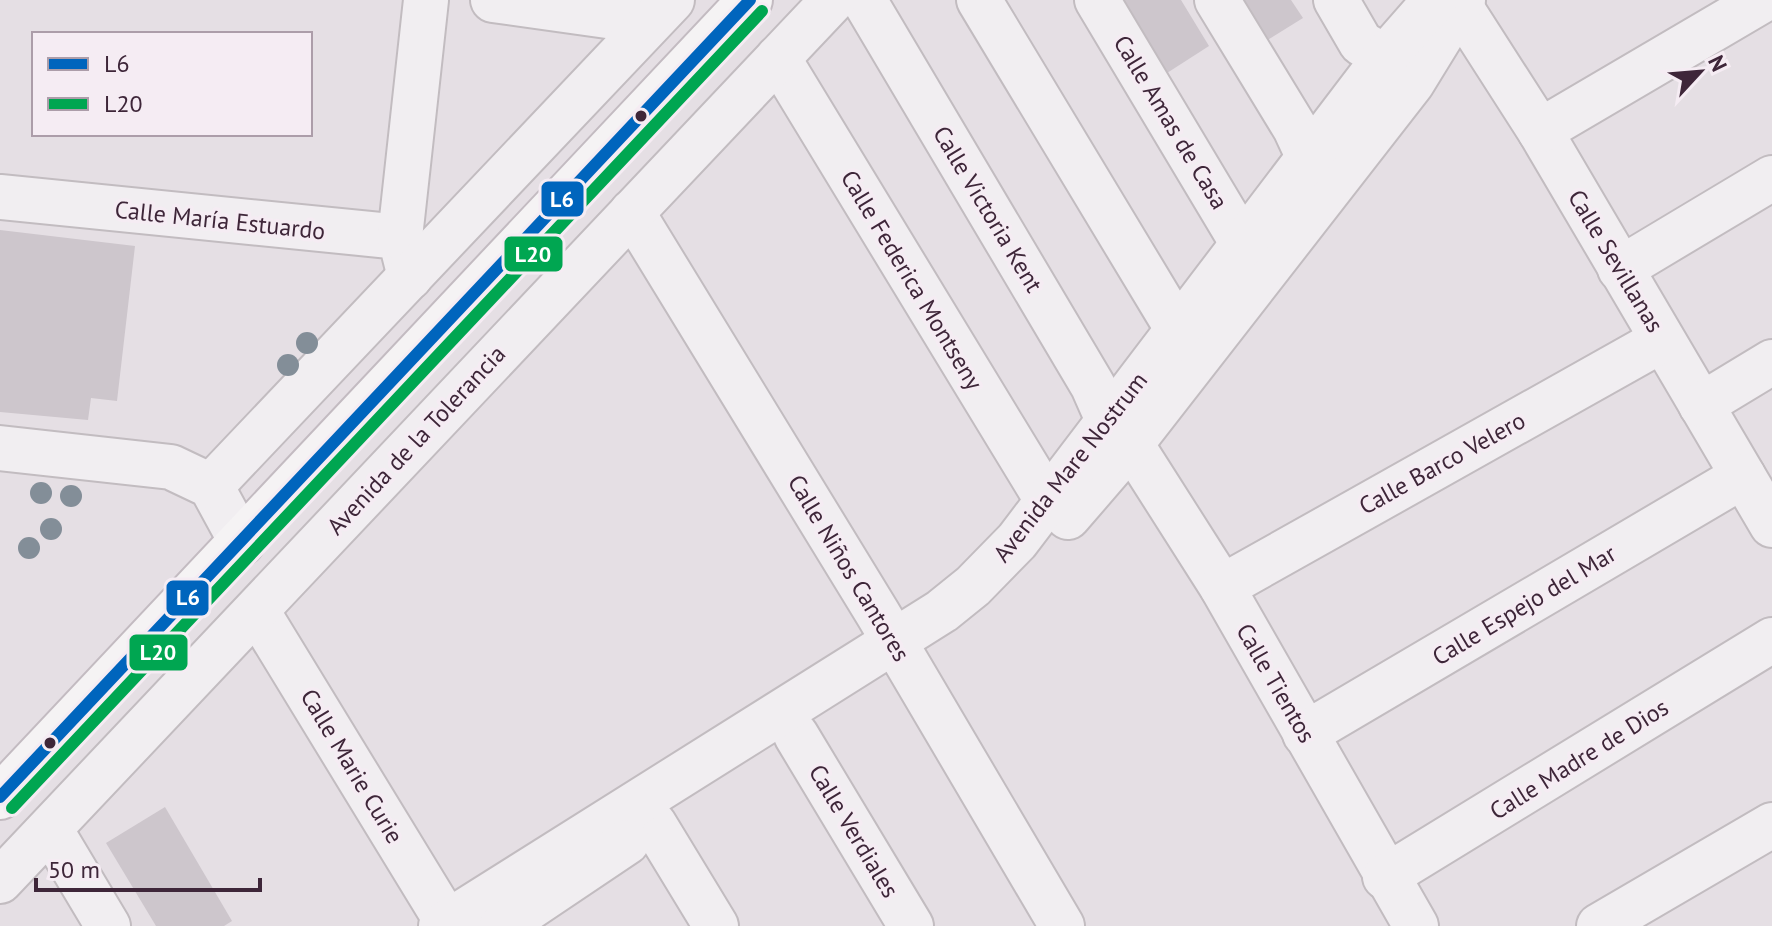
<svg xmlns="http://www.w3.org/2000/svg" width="1772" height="926" font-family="'PT Sans',sans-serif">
  <rect width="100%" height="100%" fill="#e5dfe4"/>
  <g fill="#cdc6cc">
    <path d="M1124 0H1181L1209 46 1167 73Z"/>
    <path d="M1235 0H1291L1303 18 1261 44Z"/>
    <path d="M0 230 135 246 117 401 91 398 88 420 0 412Z"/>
    <path d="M165 807 232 921 224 926H156L106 843Z"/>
  </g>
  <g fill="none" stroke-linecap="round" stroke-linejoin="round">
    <defs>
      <g id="minor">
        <path d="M493 0 650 22"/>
        <path d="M864 0 1093 386 1108 420"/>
        <path d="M979 0 1178 330"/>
        <path d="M1097 0 1243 244"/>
        <path d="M1217 0 1295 128 1308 156"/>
        <path d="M1336 0 1361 43 1385 57"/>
        <path d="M1456 0 1540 131 1772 525"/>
        <path d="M778 58 1047 500"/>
        <path d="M1540 131 1763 0"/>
        <path d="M0 197 400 237 410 277"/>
        <path d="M632 212 878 614 1062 926"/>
        <path d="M400 237 426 0"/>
        <path d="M1620 269 1772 178"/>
        <path d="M1701 405 1772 362"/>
        <path d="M1131 444 1222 587 1416 926"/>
        <path d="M0 448 171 467 211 486 242 543"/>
        <path d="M211 486 672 0"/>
        <path d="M1068 517 1131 444 1412 83 1463 0"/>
        <path d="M1222 587 1662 340"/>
        <path d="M257 611 447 922"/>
        <path d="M1305 734 1743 476"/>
        <path d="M796 735 911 926"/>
        <path d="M654 824 716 926"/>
        <path d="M50 829 108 926"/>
        <path d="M1385 877 1772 640"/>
        <path d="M0 881 833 0"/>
        <path d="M441 926 942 611 973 586 1017 541 1385 57 1435 0"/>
        <path d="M502 926 627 842"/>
        <path d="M1599 926 1772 825"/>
      </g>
      <path id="major" d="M0 797 750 0"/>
    </defs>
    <use href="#minor" stroke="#c2bcc0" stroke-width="48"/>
    <use href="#major" stroke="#c3bbc1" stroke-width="48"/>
    <use href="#minor" stroke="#f1eef1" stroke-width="44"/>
    <use href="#major" stroke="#f5f3f4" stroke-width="44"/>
    <defs>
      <path id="bus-1" d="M0 797 750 0"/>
      <path id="bus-2" d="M12 808 762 11"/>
    </defs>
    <use href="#bus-1" stroke="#f5ecf3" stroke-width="18"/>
    <use href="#bus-2" stroke="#f5ecf3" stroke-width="18"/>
    <use href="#bus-1" stroke="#0065bd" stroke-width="12"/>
    <use href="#bus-2" stroke="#00a651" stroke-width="12"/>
  </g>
  <g fill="#838e98">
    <circle cx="307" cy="343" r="11"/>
    <circle cx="288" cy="365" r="11"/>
    <circle cx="41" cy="493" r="11"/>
    <circle cx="71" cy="496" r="11"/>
    <circle cx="51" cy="529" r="11"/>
    <circle cx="29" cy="548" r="11"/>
  </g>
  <g fill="#3e2639" stroke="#f5ecf3" stroke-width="3">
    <circle cx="641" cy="116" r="7"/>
    <circle cx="50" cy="743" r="7"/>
  </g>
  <g text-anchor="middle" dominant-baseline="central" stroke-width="7" stroke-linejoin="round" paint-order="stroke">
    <g font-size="24" fill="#3e2639" stroke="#f5ecf3">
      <text transform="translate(1171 122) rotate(59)">Calle Amas de Casa</text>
      <text transform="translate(988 209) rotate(59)">Calle Victoria Kent</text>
      <text transform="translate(220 220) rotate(6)">Calle María Estuardo</text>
      <text transform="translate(1616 261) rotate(59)">Calle Sevillanas</text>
      <text transform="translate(912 280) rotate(59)">Calle Federica Montseny</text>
      <text transform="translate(416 440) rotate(-47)">Avenida de la Tolerancia</text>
      <text transform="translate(1442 463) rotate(-29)">Calle Barco Velero</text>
      <text transform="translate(1070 467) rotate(-52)">Avenida Mare Nostrum</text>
      <text transform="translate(849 568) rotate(59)">Calle Niños Cantores</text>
      <text transform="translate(1524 605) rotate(-31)">Calle Espejo del Mar</text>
      <text transform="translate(1276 683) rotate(60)">Calle Tientos</text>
      <text transform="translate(1579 759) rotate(-32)">Calle Madre de Dios</text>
      <text transform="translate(352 766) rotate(59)">Calle Marie Curie</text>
      <text transform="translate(854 831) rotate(59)">Calle Verdiales</text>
    </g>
  </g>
  <g stroke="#f5ecf3" stroke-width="3">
    <rect x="540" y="180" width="45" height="38" rx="8" fill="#0065bd"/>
    <rect x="503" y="235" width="61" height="38" rx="8" fill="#00a651"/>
    <rect x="165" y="579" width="45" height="38" rx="8" fill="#0065bd"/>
    <rect x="128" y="633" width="61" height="39" rx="8" fill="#00a651"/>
  </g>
  <g font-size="22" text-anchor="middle" font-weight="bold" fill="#fff">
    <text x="562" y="207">L6</text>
    <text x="533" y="262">L20</text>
    <text x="188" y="605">L6</text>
    <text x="158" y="660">L20</text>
  </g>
  <rect x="32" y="32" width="280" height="104" fill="#f5ecf3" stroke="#ac9da9" stroke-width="2"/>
  <rect x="48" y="58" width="40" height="12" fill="#0065bd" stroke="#ac9da9" stroke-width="2"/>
  <text x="104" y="72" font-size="24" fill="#3e2639">L6</text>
  <rect x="48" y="98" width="40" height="12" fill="#00a651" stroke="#ac9da9" stroke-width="2"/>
  <text x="104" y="112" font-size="24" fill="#3e2639">L20</text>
  <g transform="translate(1700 72) rotate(64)" stroke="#f5ecf3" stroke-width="6" paint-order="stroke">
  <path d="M0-6L14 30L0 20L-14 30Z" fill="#3e2639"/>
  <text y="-12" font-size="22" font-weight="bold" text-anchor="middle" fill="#3e2639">N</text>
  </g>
  <path d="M36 878v12h224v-12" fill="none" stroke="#3e2639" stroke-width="4"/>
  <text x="48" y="878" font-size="24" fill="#3e2639" stroke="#f5ecf3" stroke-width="6" paint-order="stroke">50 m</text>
</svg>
